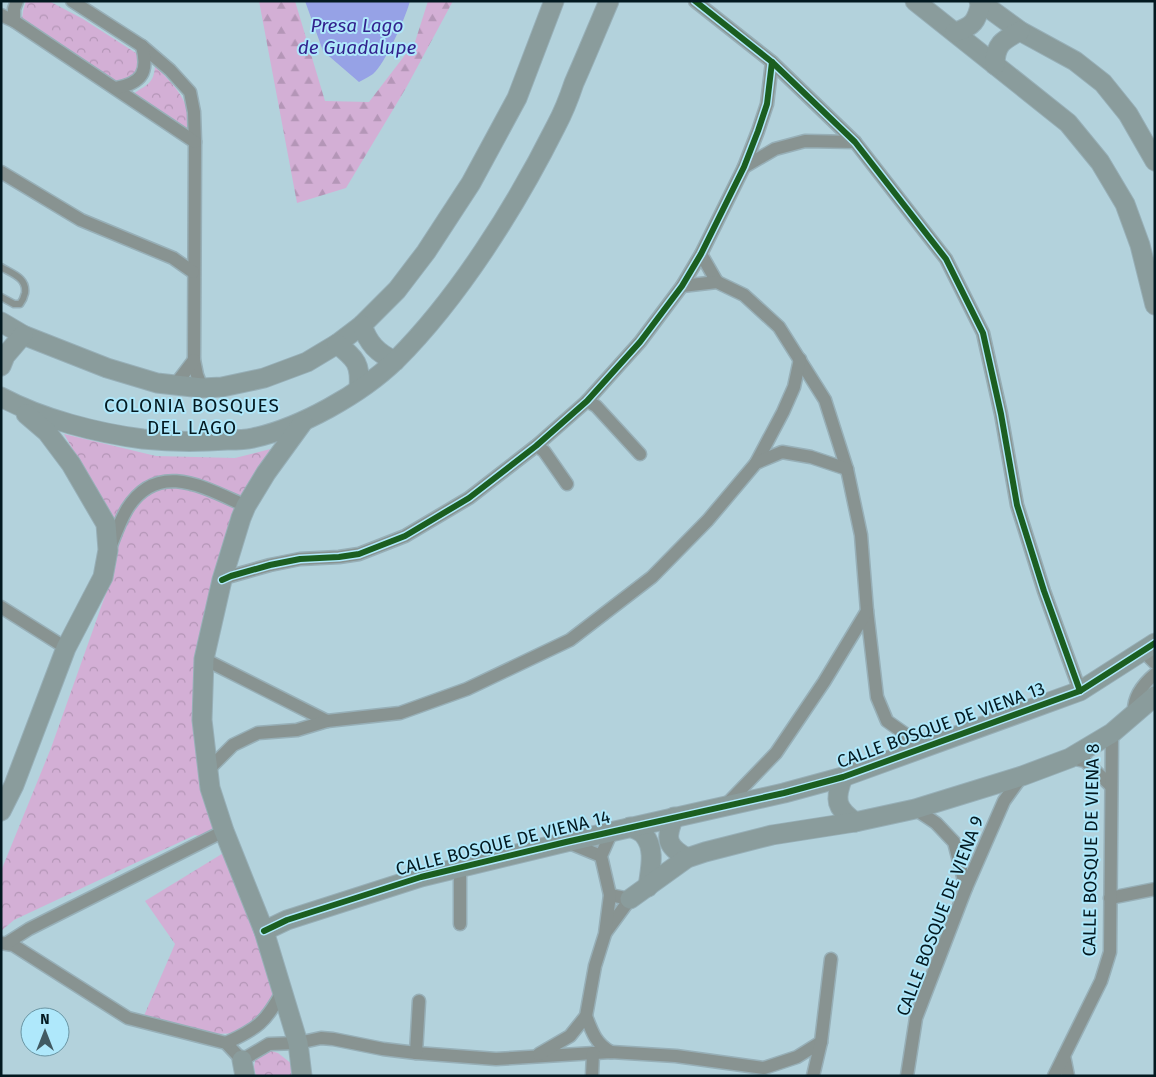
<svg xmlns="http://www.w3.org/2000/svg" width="1156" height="1077" font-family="'Fira Sans',sans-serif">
  <defs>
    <pattern id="forest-firs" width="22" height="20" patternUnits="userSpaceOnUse" patternTransform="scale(1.25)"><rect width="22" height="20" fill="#d3afd5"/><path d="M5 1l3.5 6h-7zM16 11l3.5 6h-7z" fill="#b496b7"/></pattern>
    <pattern id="park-crowns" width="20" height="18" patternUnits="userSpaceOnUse" patternTransform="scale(1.25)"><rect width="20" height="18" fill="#d3afd5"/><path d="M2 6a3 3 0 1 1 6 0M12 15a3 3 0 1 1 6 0" fill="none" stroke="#b496b7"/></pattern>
  </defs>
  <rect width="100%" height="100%" fill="#b3d2dc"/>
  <path fill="url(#forest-firs)" d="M259 1H295L325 101 369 102 415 42 428 1H453L406 88 346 188 297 203Z"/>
  <g fill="url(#park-crowns)">
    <path d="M26 1H49L83 19 139 55 141 70 135 76 117 84 22 20 23 11Z"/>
    <path d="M155 66C175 86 192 102 189 132L133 94C146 85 154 84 155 66Z"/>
    <path d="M64 434 156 456 235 458 290 444 243 504 198 692 218 829 207 838 195 835 14 920 1 931V871L51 748 116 565V524Z"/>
    <path d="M225 852 277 997 246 1033 209 1034 143 1018 175 944 145 901Z"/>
    <path d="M265 1049 278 1053 292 1064 294 1076H256L254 1067 256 1056Z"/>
  </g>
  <path fill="#96a2e6" d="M305 1H410C406 17 385 64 373 74 369 77 364 79 359 82L323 51Z"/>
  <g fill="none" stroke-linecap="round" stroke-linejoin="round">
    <defs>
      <path id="lane" d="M1 267C13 274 27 278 25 293 24 298 23 300 20 304H14L1 297"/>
      <g id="street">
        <path d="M72 1 142 46 170 70 190 92 194 112 195 142 194 360 197 375 202 388"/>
        <path d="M695 1 772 62 855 142 946 259 983 333 1001 414 1017 505 1044 591 1080 691"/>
        <path d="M1 15 14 21 195 142"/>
        <path d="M14 21V9L17 1"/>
        <path d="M116 88C142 83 149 72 142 46"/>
        <path d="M744 167 775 149 805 141 855 142"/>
        <path d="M1 172 81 220 173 258 193 272"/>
        <path d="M701 254 717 282"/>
        <path d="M682 286 717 282 744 295 779 327 825 400 847 469 861 535 867 611 877 697 887 721 911 738 936 742"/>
        <path d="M175 385 194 360"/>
        <path d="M587 401 596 406 640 454"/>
        <path d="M536 446 544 451 567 484"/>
        <path d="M756 463 783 412 794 387 800 359"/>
        <path d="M110 548C115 535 120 521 127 509 158 459 205 488 246 506"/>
        <path d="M222 580 231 576 270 565 300 559 339 557 359 554 405 536 469 498 536 446 587 401 640 342 682 286 701 254 744 167 758 131 767 104 772 62"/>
        <path d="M1 607 66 648"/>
        <path d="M1149 657 1155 663"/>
        <path d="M204 659 327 721 400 713 467 689 570 640 652 577 708 520 756 463 782 452 811 457 847 469"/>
        <path d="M1134 713C1133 696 1143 684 1155 674"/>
        <path d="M1070 758 1085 761 1111 786"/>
        <path d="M208 770 233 745 258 733 297 730 327 721"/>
        <path d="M725 806 776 753 824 682 867 611"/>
        <path d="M915 809 936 823 954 842 966 888"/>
        <path d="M567 842 601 856"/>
        <path d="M460 868V924"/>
        <path d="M1110 898 1155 889"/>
        <path d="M606 932 630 899 610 895"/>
        <path d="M1 943 13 945 128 1018 226 1043 242 1060 269 1044 298 1043 321 1038 333 1039 383 1049 416 1053 496 1059 611 1052 676 1056 764 1068 797 1057 821 1042"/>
        <path d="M7 943 29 929 224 831"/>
        <path d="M586 1016C592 1032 596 1044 611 1052"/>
        <path d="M226 1043C257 1029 266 1022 282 992"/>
        <path d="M416 1053 419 1001"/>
        <path d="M539 1054 570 1036 586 1016 595 966 605 934 610 895 601 856 612 831"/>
        <path d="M1064 1056 1068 1076"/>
        <path d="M592 1076 593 1053"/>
        <path d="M813 1076 821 1042 831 959"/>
        <path d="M907 1076 916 1018 966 888 1004 801 1022 776"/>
        <path d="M1054 1076 1101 981 1110 952 1112 733"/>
      </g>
      <g id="secondary">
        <path d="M915 1 1068 123 1100 162 1125 204 1140 245 1155 305"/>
        <path d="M979 1 1020 31 1075 61 1103 83 1128 114 1155 161"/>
        <path d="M955 32C973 27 977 21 981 2"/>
        <path d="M995 65C995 44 1003 40 1020 31"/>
        <path d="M1 322 23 335 107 368 157 383 202 388 222 387 264 378 307 362 337 344 362 325 397 290 426 252 471 183 517 98 554 1"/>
        <path d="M362 325C368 343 377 353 395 361"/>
        <path d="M337 344C356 359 361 364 359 389"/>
        <path d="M1 366 5 356 23 335"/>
        <path d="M1 397C42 419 97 433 143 439 171 442 199 442 227 440 236 440 245 440 253 438 300 428 361 394 396 360 459 297 516 206 556 126 563 113 569 98 574 83 586 56 597 29 609 1"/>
        <path d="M843 777C834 800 836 808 855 822"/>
        <path d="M1 811 14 785 66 648 103 577 108 550 106 524 71 464 47 432 26 414"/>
        <path d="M674 817C665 838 666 846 687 858"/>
        <path d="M630 827C635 829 641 831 644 835 656 849 650 870 648 887"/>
        <path d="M630 899 687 858 705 852 772 835 855 822 915 809 1022 776 1070 758 1112 733 1155 696"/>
        <path d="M264 931 287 920 421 877 566 842 784 793 843 777 1080 691 1155 643"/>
        <path d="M242 1060 245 1076"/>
        <path d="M302 1076 298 1043 264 931 224 831 210 788 202 720 204 659 222 580 241 518 246 506 266 473 303 422"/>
      </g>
    </defs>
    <use href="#lane" stroke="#97afb7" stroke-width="9"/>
    <use href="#street" stroke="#97afb7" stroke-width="15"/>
    <use href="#secondary" stroke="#97afb7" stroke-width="21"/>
    <use href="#lane" stroke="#889391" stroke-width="6"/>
    <use href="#street" stroke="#889391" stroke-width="12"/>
    <use href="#secondary" stroke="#8a9c9c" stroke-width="19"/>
    <defs>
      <g id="cycleway">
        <path d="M695 1 772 62 855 142 946 259 983 333 1001 414 1017 505 1044 591 1080 691"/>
        <path d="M222 580 231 576 270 565 300 559 339 557 359 554 405 536 469 498 536 446 587 401 640 342 682 286 701 254 744 167 758 131 767 104 772 62"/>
        <path d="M264 931 287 920 421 877 566 842 784 793 843 777 1080 691 1155 643"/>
      </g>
    </defs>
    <use href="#cycleway" stroke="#afe8fb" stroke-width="9"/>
    <use href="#cycleway" stroke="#1b5e20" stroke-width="6"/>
  </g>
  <g text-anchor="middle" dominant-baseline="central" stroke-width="4" stroke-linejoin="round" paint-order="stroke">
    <g font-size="18" fill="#031920" stroke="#afe8fb">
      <text transform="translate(941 725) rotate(-20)">CALLE BOSQUE DE VIENA 13</text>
      <text transform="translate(503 843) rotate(-14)">CALLE BOSQUE DE VIENA 14</text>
      <text transform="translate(1091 850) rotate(-89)">CALLE BOSQUE DE VIENA 8</text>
      <text transform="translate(940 916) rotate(-69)">CALLE BOSQUE DE VIENA 9</text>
    </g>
    <g font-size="19" font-style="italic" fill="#32228d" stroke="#afe8fb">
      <text x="357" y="25">Presa Lago<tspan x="357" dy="22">de Guadalupe</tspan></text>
    </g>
    <g font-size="19" letter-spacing="1" fill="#031920" stroke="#afe8fb">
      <text x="192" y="405">COLONIA BOSQUES<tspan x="192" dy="22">DEL LAGO</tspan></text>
    </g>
  </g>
  <rect width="1156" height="1077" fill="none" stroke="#031920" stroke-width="5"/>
  <g transform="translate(45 1032)"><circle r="24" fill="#afe8fb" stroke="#6a95a3"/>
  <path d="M0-4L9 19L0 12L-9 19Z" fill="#415a62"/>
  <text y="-8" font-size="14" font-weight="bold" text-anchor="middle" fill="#031920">N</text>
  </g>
</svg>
